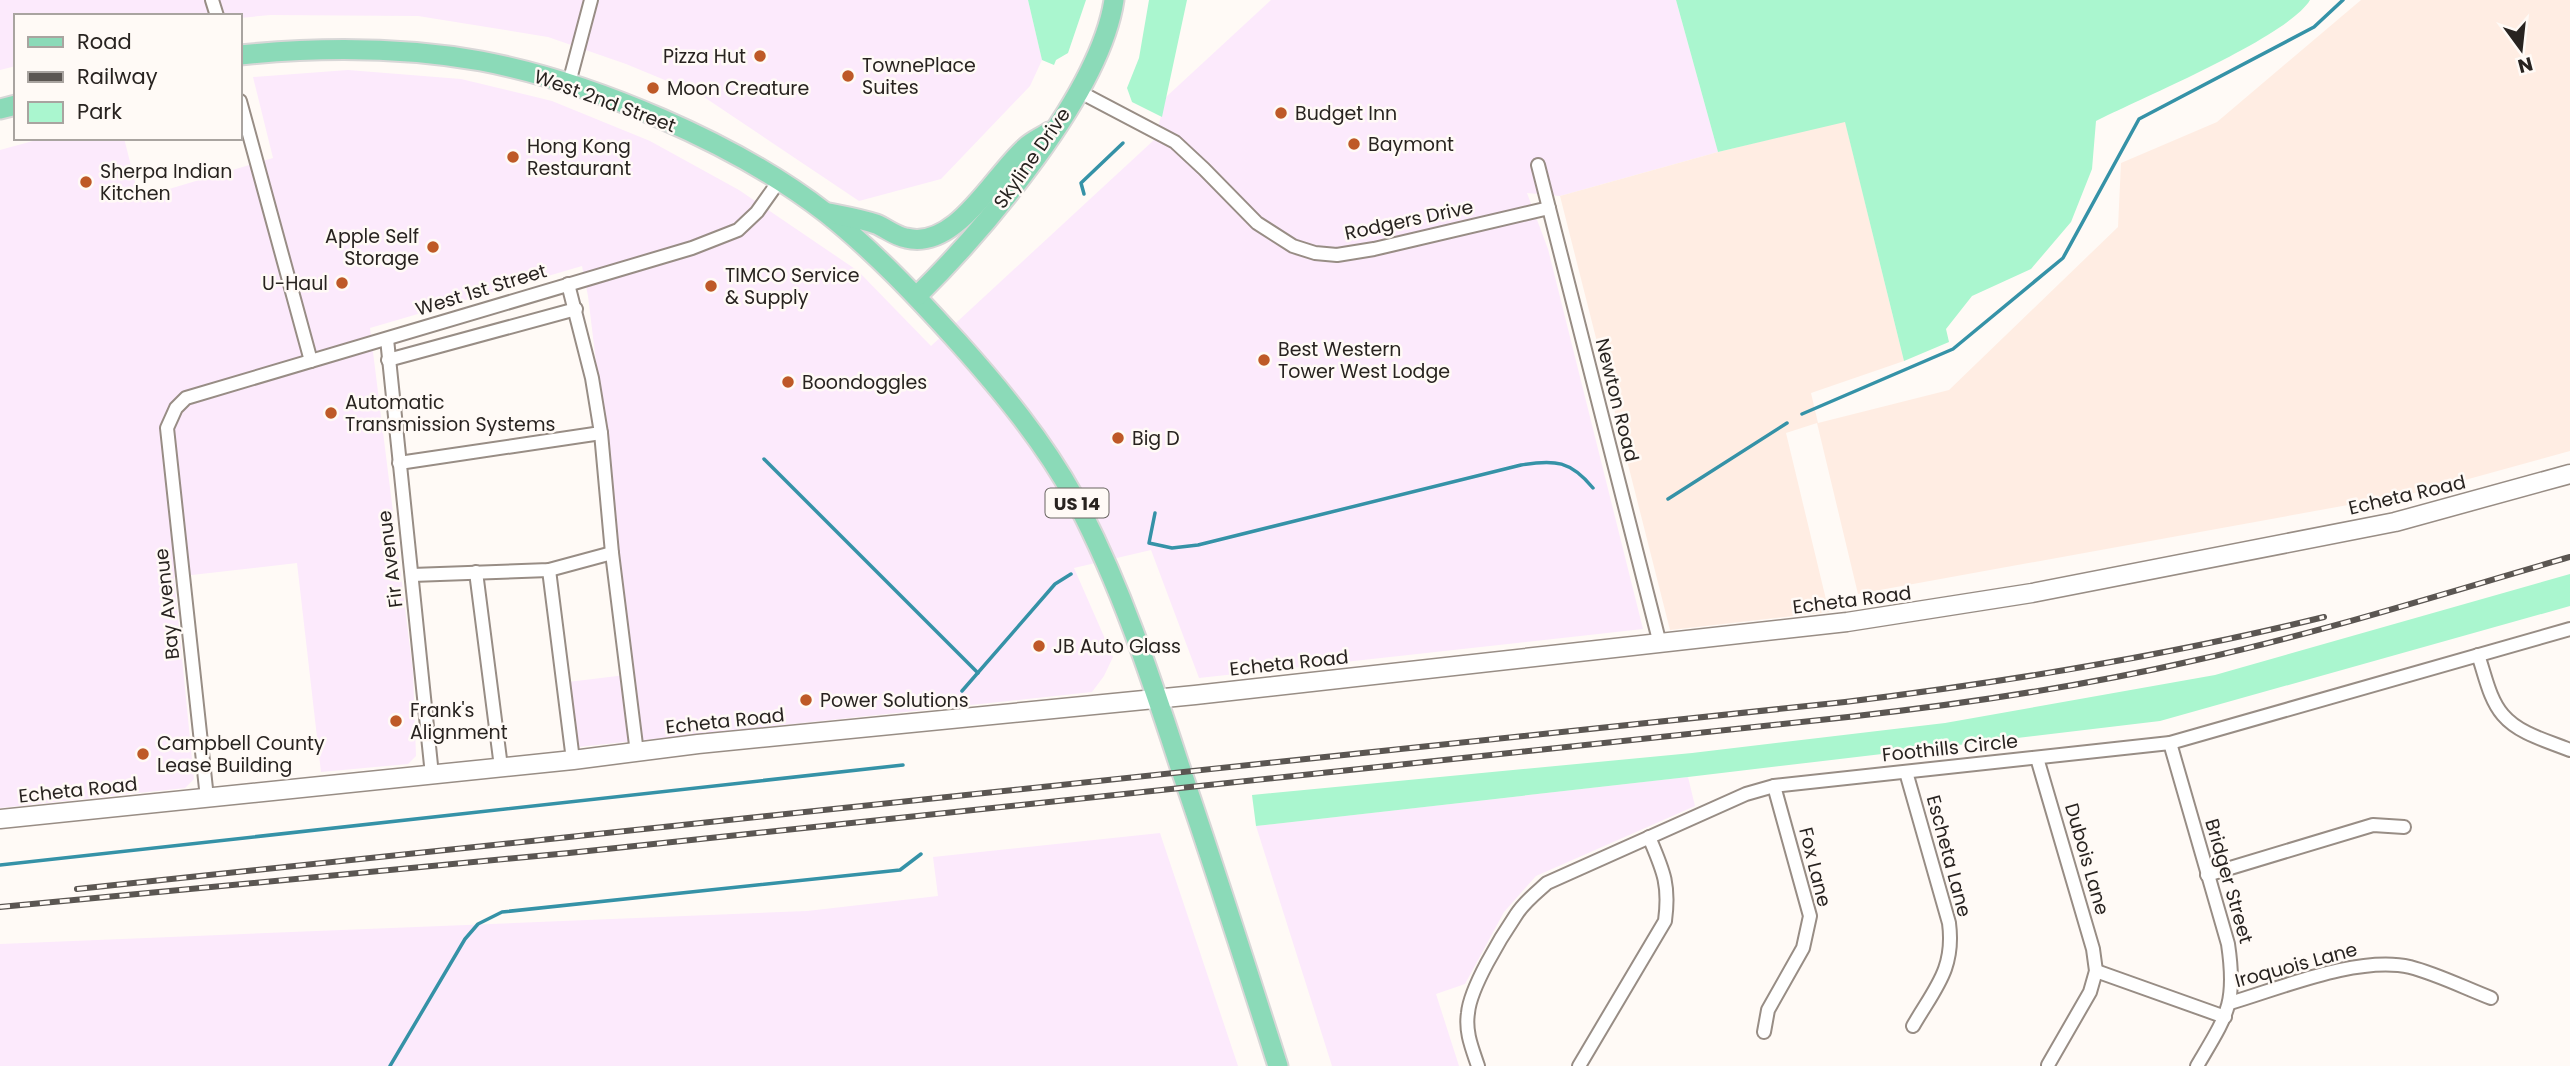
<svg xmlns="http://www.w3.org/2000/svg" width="2570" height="1066" font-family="Poppins,sans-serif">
  <rect width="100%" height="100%" fill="#fffaf6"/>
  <g fill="#fceafc">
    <path d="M0 0H1028L1042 60 1030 86 941 179 859 201 701 95 626 64 548 37 418 16 270 15 240 18V16H16V66L0 70Z"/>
    <path d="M1271 0H1676L1718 152 1560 196 1527 193 1548 249 1643 629 1199 678 1151 550 1074 568 1113 657 1104 676 1092 692 578 747 568 682 634 674 588 296 582 266 370 328 413 672 416 756 408 764 321 772 297 563 174 577 194 779 185 788 0 808V150L44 138H124L139 198 273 158 253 77 348 70 461 79 552 101 650 141 739 190 858 271 931 346 1155 139 1166 97Z"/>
    <path d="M1688 777 1695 806 1536 876 1504 912 1465 984 1436 994 1459 1066H1332L1256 826Z"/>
    <path d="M1160 833 1238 1066H0V944L807 911 938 896 933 857Z"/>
  </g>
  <path fill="#ffede3" d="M2361 0H2570V451L2425 491 1858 594 1817 423 1786 433 1829 612 1670 630 1560 196 1718 152 1845 121 1904 361 1811 393 1818 423 1949 390 2118 227 2121 163 2217 122Z"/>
  <g fill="#aaf6cf">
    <path d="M1028 0H1086L1068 53 1056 60 1054 65 1042 60Z"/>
    <path d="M1149 0H1187L1162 117 1132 102 1127 88 1139 58Z"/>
    <path d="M1676 0H2310C2288 37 2141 98 2096 121L2092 169 2071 222 2031 269 1972 296 1946 329 1949 342 1904 361 1845 122 1718 152Z"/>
    <path d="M2570 574V606L2160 721 1688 777 1256 826 1252 795 1692 753 1945 723 2215 675Z"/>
  </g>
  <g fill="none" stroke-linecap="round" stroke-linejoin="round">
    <g stroke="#3592a7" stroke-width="3.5">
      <path d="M1084 194 1081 183 1123 143"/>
      <path d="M1802 414 1953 349 2063 258 2139 119 2314 27 2343 0"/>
      <path d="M764 459 978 673"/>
      <path d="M1668 499 1787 423"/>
      <path d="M1155 513 1149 543 1172 548 1198 545 1521 465C1555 459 1571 461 1593 488"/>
      <path d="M962 691 1055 584 1071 574"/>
      <path d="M0 865 903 765"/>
      <path d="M390 1066 465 939 478 924 502 912 900 870 921 854"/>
    </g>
    <defs>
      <g id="street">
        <path d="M212 0 217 16"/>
        <path d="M569 83 591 0"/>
        <path d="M1078 91 1175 142 1204 169 1257 223 1293 246 1315 253 1337 255 1374 249 1549 208"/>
        <path d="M240 101 311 361"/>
        <path d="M1538 165 1660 644"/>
        <path d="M568 284 592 378 601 433 612 553 637 753"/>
        <path d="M387 339 432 775"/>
        <path d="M388 360 576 309"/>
        <path d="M399 463 601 433"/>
        <path d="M549 570 573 760"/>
        <path d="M476 572 501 767"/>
        <path d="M412 575 549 570 612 553"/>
        <path d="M2478 655C2485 674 2489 699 2503 715 2519 734 2548 741 2570 750"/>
        <path d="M2170 743 2228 944C2237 1004 2227 1015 2197 1066"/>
        <path d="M2037 758 2093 949 2096 971 2090 992 2048 1065"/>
        <path d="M1906 772 1949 923C1955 969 1935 988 1913 1026"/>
        <path d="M207 798 167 428 176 408 186 398 692 248 738 230 757 212 779 181"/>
        <path d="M2207 875 2373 825 2404 827"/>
        <path d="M2096 971 2225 1017"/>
        <path d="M2230 1003C2281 988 2359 955 2410 967 2437 974 2465 988 2491 998"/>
        <path d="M1764 1032 1768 1010 1803 948 1810 916 1774 786"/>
        <path d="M1478 1066C1472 1048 1465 1032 1468 1013 1470 988 1501 937 1516 915 1524 902 1536 893 1547 883L1746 794 1774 786 2170 743 2570 629"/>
        <path d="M1579 1066 1665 921C1670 884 1663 870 1649 837"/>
      </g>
      <path id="secondary" d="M0 819 573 760 698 744 1195 695 1847 622 2032 593 2395 522 2570 474"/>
      <g id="primary">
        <path d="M240 55C319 47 402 47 481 61 592 82 736 143 826 213 874 251 917 297 958 342 1001 390 1043 441 1074 497 1120 583 1150 675 1180 767 1214 866 1246 966 1278 1066"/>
        <path d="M0 109 16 105"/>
        <path d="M829 213C844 216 861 219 876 224 886 228 895 236 906 238 956 251 994 174 1026 147 1032 141 1042 137 1049 132"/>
        <path d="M917 296C984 230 1100 94 1114 0"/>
      </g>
    </defs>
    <use href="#street" stroke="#988d85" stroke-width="16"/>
    <use href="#secondary" stroke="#988d85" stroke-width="21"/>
    <use href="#primary" stroke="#d8d7d7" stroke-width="23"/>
    <use href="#street" stroke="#fff" stroke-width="12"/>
    <use href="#secondary" stroke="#fff" stroke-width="18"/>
    <use href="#primary" stroke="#8bdab8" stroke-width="19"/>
    <defs>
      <g id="rail">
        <path d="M77 889 1845 702C2006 682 2166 656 2324 617"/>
        <path d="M0 907 569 853 1848 717C1963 704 2079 687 2192 661 2320 633 2445 593 2570 557"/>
      </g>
    </defs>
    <use href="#rail" stroke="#5b5652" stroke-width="6"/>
    <use href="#rail" stroke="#fffaf6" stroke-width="3.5" stroke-dasharray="10" stroke-linecap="butt"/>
  </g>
  <g fill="#be5927" stroke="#fffaf6" stroke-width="2.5">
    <circle cx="760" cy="56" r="7"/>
    <circle cx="848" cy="76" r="7"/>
    <circle cx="653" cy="88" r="7"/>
    <circle cx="1281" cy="113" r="7"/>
    <circle cx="1354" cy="144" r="7"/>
    <circle cx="513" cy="157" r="7"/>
    <circle cx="86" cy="182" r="7"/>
    <circle cx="433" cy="247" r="7"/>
    <circle cx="342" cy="283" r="7"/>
    <circle cx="711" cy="286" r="7"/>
    <circle cx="1264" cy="360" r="7"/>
    <circle cx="788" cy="382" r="7"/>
    <circle cx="331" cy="413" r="7"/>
    <circle cx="1118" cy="438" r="7"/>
    <circle cx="1039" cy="646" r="7"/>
    <circle cx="806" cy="700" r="7"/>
    <circle cx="396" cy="721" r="7"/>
    <circle cx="143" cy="754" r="7"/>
  </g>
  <g text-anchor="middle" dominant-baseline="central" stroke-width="5" stroke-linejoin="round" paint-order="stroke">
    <rect fill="#fffaf6" stroke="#686460" stroke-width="2" x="1045.5" y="488.5" width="63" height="29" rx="5"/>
    <g font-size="18" font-weight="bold" fill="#282320">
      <text x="1077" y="503">US 14</text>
    </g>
    <g font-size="19" fill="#282320" stroke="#fffaf6" text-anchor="start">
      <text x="746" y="56" text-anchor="end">Pizza Hut</text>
      <text x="862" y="65">TownePlace<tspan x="862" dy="22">Suites</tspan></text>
      <text x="667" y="88">Moon Creature</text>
      <text x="1295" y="113">Budget Inn</text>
      <text x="1368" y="144">Baymont</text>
      <text x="527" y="146">Hong Kong<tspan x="527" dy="22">Restaurant</tspan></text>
      <text x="100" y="171">Sherpa Indian<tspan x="100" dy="22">Kitchen</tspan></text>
      <text x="419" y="236" text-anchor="end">Apple Self<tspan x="419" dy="22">Storage</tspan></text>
      <text x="725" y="275">TIMCO Service<tspan x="725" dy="22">&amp; Supply</tspan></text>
      <text x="328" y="283" text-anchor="end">U-Haul</text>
      <text x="1278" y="349">Best Western<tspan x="1278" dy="22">Tower West Lodge</tspan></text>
      <text x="802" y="382">Boondoggles</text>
      <text x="345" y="402">Automatic<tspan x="345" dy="22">Transmission Systems</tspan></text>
      <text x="1132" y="438">Big D</text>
      <text x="1053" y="646">JB Auto Glass</text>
      <text x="820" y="700">Power Solutions</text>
      <text x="410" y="710">Frank's<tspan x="410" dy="22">Alignment</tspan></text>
      <text x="157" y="743">Campbell County<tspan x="157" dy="22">Lease Building</tspan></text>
    </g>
    <g font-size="19" fill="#282320" stroke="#fffaf6">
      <text transform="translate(605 101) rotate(20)">West 2nd Street</text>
      <text transform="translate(1032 158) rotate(-55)">Skyline Drive</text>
      <text transform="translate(1409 220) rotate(-12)">Rodgers Drive</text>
      <text transform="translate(481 290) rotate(-17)">West 1st Street</text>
      <text transform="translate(1617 400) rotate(76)">Newton Road</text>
      <text transform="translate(2407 495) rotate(-13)">Echeta Road</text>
      <text transform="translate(390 559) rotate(-97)">Fir Avenue</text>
      <text transform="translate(1852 600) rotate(-7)">Echeta Road</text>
      <text transform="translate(167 604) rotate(-96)">Bay Avenue</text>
      <text transform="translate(1289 663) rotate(-6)">Echeta Road</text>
      <text transform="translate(725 721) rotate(-6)">Echeta Road</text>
      <text transform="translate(1950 748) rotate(-6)">Foothills Circle</text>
      <text transform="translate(78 790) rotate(-6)">Echeta Road</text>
      <text transform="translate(1949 856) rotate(75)">Escheta Lane</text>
      <text transform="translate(2087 859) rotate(74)">Dubois Lane</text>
      <text transform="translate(1815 867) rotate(76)">Fox Lane</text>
      <text transform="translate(2229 881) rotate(74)">Bridger Street</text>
      <text transform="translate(2296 965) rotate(-15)">Iroquois Lane</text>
    </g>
  </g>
  <rect x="14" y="14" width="228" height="126" fill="#fffaf6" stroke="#a9a4a0" stroke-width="2"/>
  <rect x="28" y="37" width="35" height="10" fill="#8bdab8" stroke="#a9a4a0" stroke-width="2"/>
  <text x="77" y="49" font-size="21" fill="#282320">Road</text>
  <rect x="28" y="72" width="35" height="10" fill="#5b5652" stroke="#a9a4a0" stroke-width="2"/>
  <text x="77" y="84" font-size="21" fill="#282320">Railway</text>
  <rect x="28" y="102" width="35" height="21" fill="#aaf6cf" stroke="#a9a4a0" stroke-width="2"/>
  <text x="77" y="119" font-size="21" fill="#282320">Park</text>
  <g transform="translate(2521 49) rotate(165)" stroke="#fffaf6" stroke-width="5" paint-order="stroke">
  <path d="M0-5L12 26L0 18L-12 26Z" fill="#282320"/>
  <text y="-10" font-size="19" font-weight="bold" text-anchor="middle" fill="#282320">N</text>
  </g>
</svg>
